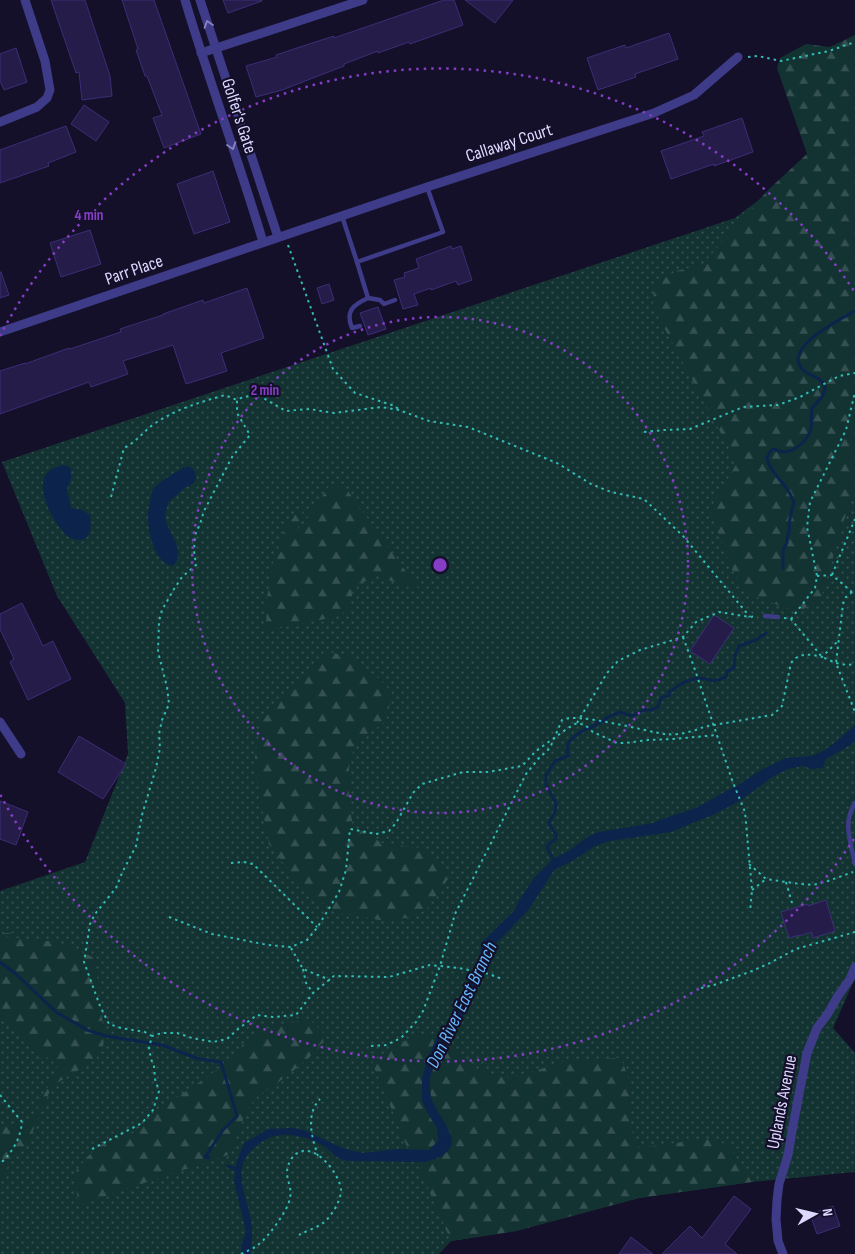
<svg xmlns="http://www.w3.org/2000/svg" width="855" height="1254" font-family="'Sofia Sans Condensed',sans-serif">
  <defs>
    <pattern id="grass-dots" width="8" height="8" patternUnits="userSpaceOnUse" patternTransform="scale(1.25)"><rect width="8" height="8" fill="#133332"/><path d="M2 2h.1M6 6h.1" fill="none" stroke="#355051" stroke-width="1.8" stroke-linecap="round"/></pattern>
    <pattern id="forest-firs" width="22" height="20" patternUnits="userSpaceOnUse" patternTransform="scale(1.25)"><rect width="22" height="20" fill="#133332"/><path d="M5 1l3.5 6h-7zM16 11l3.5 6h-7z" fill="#355051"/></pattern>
  </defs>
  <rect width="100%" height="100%" fill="#141029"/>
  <path fill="url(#grass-dots)" d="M855 127V978L833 1028 855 1053V1172L752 1182 639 1198 516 1231 451 1241 439 1254H0V891L85 862 128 754 125 703 57 596 2 462 735 218Z"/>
  <g fill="url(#forest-firs)">
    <path d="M855 35V492L844 520 821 598 804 609 783 608 764 598 748 597 730 566 710 509 737 463 653 307 654 285 676 271 702 265 768 190 807 154 777 68 780 58 806 44 830 47Z"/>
    <path d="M329 486 345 487 420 591 377 576 361 583 353 591 349 608 339 616 266 631 267 598 273 562 286 528 306 500 295 537Z"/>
    <path d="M325 651 350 657 381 680 392 693 386 721 355 744 349 768V804L353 826 382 843 420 848 450 876 426 910 411 917 385 921 341 913 311 897 297 882 269 844 254 764 261 722Z"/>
    <path d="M0 929 4 933H17L5 937 58 942 95 958 104 1034 103 1049 95 1060 52 1086 28 1142 9 1164 0 1182V1124L29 1126 58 1066 15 1032 0 1015Z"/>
    <path d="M309 1019 327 1037 307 1060 276 1084 258 1096 246 1111 231 1154 78 1205 75 1172 90 1154 100 1145 129 1136 169 1103 224 1065 248 1039 273 1026Z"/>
    <path d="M423 1034 437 1037 428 1057 427 1112 437 1128 438 1141 429 1150 408 1149 380 1081 372 1063 397 1044Z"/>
    <path d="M446 1043 477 1069 495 1075 513 1078 568 1060 621 1058 631 1085V1128L638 1148 712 1138 729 1146 752 1182 639 1198 516 1231 451 1241 416 1161C425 1162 438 1162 445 1154 448 1150 450 1142 451 1137 442 1120 427 1100 430 1079 432 1068 441 1053 446 1043Z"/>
  </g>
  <g fill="#0c244c">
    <path d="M62 465 68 466 71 469V480L67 489 71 508 76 509 82 510 90 515C91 524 93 539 80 540 75 540 70 538 66 535 54 523 33 487 48 472 52 468 57 467 62 465Z"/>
    <path d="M188 466 194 470C195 473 198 477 195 481 193 485 188 486 185 488 179 492 175 498 169 501 167 508 164 515 166 521 170 537 187 551 173 566 155 564 148 533 148 517 148 512 149 507 150 502 151 497 151 491 155 487 159 482 182 468 188 466Z"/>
    <path d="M855 725V742L825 760 823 768 812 769 803 766 788 769 774 776 741 800 717 813 671 832 610 841 595 846 572 861 554 870 529 909 502 938 490 948C486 974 474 1000 460 1022 451 1037 432 1063 430 1080 427 1105 444 1115 451 1136 456 1152 436 1160 424 1162L348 1161C344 1160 340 1159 337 1157 332 1154 328 1148 322 1145 315 1141 305 1137 297 1136 284 1133 271 1135 260 1143 230 1164 244 1187 250 1216 253 1228 252 1241 251 1254H241L242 1243 246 1232 234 1181 237 1160 244 1143 268 1129 294 1128 303 1130 345 1149 364 1153 397 1149 429 1150 438 1141 437 1128 427 1112 422 1101V1078L428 1057 437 1037 452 1016 480 960 481 943 515 910 519 900 535 877 553 859 570 850 589 836 599 832 653 823 671 816 696 808 721 794 738 785 763 769 786 758 812 756 825 750 838 740Z"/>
  </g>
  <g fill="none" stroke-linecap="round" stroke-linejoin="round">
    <g stroke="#0c244c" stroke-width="3">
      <path d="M783 568V550L787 543C786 537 788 537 789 531 790 529 789 526 789 523 791 516 791 510 794 503 792 499 791 495 789 492 783 482 769 470 767 459 767 454 770 452 773 449 777 450 781 452 785 452 796 451 809 439 811 428 812 422 811 415 812 408 816 403 824 397 825 390 826 378 809 376 803 370 781 348 841 319 855 311"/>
      <path d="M554 861 547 847 549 844 556 839C558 833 551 829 549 823L555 812 556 803 546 785V775L555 761 568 756V753L567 751 568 748V743L573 738 582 731 596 725 598 722H602L608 717 620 712 632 716 644 710H651L658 707C660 700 661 695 669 696V692C677 688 681 682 690 680 695 678 702 678 706 679 707 679 714 681 714 681 718 680 723 678 726 677L727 671 734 668 735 655 739 646 756 640 766 633"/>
      <path d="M0 962 16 974 56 1012 87 1030 106 1036 162 1045 199 1059 221 1062 237 1116 223 1130 205 1157 209 1158"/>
      <path d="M228 1166 238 1170"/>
    </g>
  </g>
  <g fill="#251c4a" stroke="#3c2e76">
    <path d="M51 0H85L110 76 112 96 82 100 79 72 76 73Z"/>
    <path d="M122 0H154L201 134 164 148 153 118 162 115 147 76H145L136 50 138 49Z"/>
    <path d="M223 0H262V1L228 13Z"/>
    <path d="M444 0H454L463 25 410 44 409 42 378 53V51L344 64V66L282 90 256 97 246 66 277 57 276 55 303 46 334 36V38Z"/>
    <path d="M465 0H513L495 23Z"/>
    <path d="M669 33 678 59 635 74 636 77 598 90 587 58 625 45 626 48Z"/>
    <path d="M16 48 27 82 4 90 0 81V54Z"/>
    <path d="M84 105 109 122 96 141 71 124Z"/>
    <path d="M742 118 753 152 714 166V164L671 179 661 151 704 136 702 132Z"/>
    <path d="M66 126 76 152 48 163 49 166 0 183V150Z"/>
    <path d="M213 171 230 222 194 234 177 184Z"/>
    <path d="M90 230 101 264 61 277 50 243Z"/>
    <path d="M451 246 452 249 461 246 472 280 458 285 456 281 431 290V288L414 294 418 305 403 309 394 280 405 277 404 273 419 268 416 259Z"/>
    <path d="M0 272H1L9 295 0 298Z"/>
    <path d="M329 284 334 300 322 304 317 288Z"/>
    <path d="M247 288 264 338 221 353 227 371 186 384 173 345 123 361 128 374 91 387 89 382 0 414V371L25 363V364L69 348 70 349 121 332 120 329 163 315V314L203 300 204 303Z"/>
    <path d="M378 307 386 329 368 335 360 313Z"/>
    <path d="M22 603 43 646 53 641 71 679 28 700 10 662 14 659 0 629V614Z"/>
    <path d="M714 615 734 628 710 664 690 651Z"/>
    <path d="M79 736 126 764 103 799 58 772Z"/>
    <path d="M0 801 28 812 16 845 0 839Z"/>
    <path d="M826 900 835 931 813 938 812 932 799 936V935L789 938 781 912 808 904V906Z"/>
    <path d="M734 1196 751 1209 725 1244 737 1254H662L690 1226 702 1238Z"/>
    <path d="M833 1206 840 1226 817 1234 810 1214Z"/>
    <path d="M631 1237 653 1254H619Z"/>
  </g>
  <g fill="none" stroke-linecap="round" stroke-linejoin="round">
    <g stroke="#30bcb3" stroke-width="2" stroke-dasharray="2.5 4" stroke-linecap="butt">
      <path d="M748 57 758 56 781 61 829 51 855 42"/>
      <path d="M288 245 333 369 355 393 395 406 399 410"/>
      <path d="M644 432 664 430 690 429 743 407 778 405 800 397 839 376 855 373"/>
      <path d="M111 497 124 448C137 442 144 430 157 422 179 408 201 402 225 395L237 400"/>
      <path d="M832 575 855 519"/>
      <path d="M817 576 832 575 852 592H855"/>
      <path d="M852 592 845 598 843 604 836 663 855 712"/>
      <path d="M784 618 791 619 822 657 836 663 847 665 855 664"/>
      <path d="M791 619 815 588 817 576 807 527 810 502 846 430 855 392"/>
      <path d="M683 637 694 667 732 780 745 812 752 890 750 912"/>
      <path d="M577 723 607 673 618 661 640 650 683 637 696 622 719 612 750 617 757 616"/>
      <path d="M231 863 244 862 253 864 317 927"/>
      <path d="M749 864 766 879 800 884 813 885 828 881 853 872"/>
      <path d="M786 882 792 903"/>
      <path d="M752 890 766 879"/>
      <path d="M169 917 212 934 268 945 291 947 307 940 317 928 339 892 346 870 350 829 376 834 389 831 396 823 413 793 422 784 463 772H488L522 766 536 751 568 728 577 723 585 725 593 732 617 743H626L648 740 673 739 717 735"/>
      <path d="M291 948 303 969 330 980"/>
      <path d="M303 969 306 983 313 993"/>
      <path d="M701 988 714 985 752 971 770 963 796 949 855 932"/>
      <path d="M152 1036 145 1032 121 1028 109 1024 100 1006 84 962 90 924 95 914 116 888 122 873 136 846 142 815 156 768 160 748 159 734 162 720 169 704 167 687 158 652 159 621 162 610 174 589 182 577 196 565 194 551 195 535 200 524 204 511 232 457 250 435 237 413V400L243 397 258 395 286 411 309 409 334 413 381 407 399 410 429 421 468 427 557 463 591 484 611 492 644 499 683 536 750 617"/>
      <path d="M371 1046 386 1045 401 1038 416 1022 423 1011 440 966 455 914 526 774 539 758 550 748 562 720C577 712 644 731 665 734 673 735 683 734 692 731 700 729 704 726 714 725L772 715 778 710 782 706 791 663C799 652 810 654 822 657L839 640"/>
      <path d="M0 1095 22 1122C20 1140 13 1151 0 1164"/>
      <path d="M92 1149 142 1123 153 1110 159 1091 155 1079 154 1066 151 1059 149 1048 152 1036 162 1033H177L192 1038 213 1042 227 1039 238 1029 257 1015 273 1017 296 1015 313 993 334 976 389 977 430 965 459 968 489 974 502 979"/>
      <path d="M318 1156C312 1138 305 1115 320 1099"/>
      <path d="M241 1254C247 1251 253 1249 258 1245 268 1237 288 1211 290 1198 293 1184 282 1177 290 1161 292 1158 294 1154 298 1153 315 1142 340 1174 341 1190 341 1201 331 1217 323 1223 316 1228 306 1231 299 1235"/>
    </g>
    <g stroke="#3e3b88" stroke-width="4.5">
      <path d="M342 216 357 262 443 232 427 187"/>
      <path d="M357 262 368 298C353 305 345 311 352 328L360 326"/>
      <path d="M368 298 380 300 384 304 395 300"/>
      <path d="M765 616 778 617"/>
      <path d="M855 803C842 823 851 842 855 864"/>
    </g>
    <g stroke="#3e3b88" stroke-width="9">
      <path d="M185 0C209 81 239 161 263 242"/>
      <path d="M200 0 278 237"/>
      <path d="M201 53 363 0"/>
      <path d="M0 122 37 107 47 98 50 90 45 61 25 0"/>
      <path d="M0 332 427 187 654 113 694 95 738 57"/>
      <path d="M0 722 21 754"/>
      <path d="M783 1254 778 1241 776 1219 777 1200 779 1184 788 1155 792 1131 807 1053 817 1028 827 1015 838 996 850 979 855 967"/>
    </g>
  </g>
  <defs><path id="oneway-chevron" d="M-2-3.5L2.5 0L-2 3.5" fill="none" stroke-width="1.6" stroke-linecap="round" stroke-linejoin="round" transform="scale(1.25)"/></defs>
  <g stroke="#8682be">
    <use href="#oneway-chevron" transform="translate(208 24) rotate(-108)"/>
    <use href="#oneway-chevron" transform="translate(232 146) rotate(72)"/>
  </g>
  <g fill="none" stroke="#853dc5" stroke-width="2.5" stroke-dasharray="2.5 5">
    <circle cx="440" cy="565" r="248"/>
    <path d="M854 839A496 496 0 0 1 0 794M0 336A496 496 0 0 1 854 291"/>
  </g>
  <g text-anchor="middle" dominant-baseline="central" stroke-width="4.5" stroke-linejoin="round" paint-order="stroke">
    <g font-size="18" fill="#ddd8ff" stroke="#141029">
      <text transform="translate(239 116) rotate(72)">Golfer's Gate</text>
      <text transform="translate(509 143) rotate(-18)">Callaway Court</text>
      <text transform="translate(134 270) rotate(-19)">Parr Place</text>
      <text transform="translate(782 1102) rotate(-79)">Uplands Avenue</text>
    </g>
    <g font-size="19" font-style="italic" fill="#66b8ff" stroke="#141029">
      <text transform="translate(462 1005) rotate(-64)">Don River East Branch</text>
    </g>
  </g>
  <circle cx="440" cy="565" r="8" fill="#853dc5" stroke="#141029" stroke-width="2.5"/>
  <g font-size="15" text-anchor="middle" font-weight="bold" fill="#853dc5" stroke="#141029" stroke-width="4.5" stroke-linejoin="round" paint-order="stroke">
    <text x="89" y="220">4 min</text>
    <text x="265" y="395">2 min</text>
  </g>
  <g transform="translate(815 1214) rotate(82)" stroke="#141029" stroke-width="4" paint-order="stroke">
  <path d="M0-4L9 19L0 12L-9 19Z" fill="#ddd8ff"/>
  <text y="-8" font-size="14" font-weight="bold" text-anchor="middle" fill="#ddd8ff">N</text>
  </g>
</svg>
